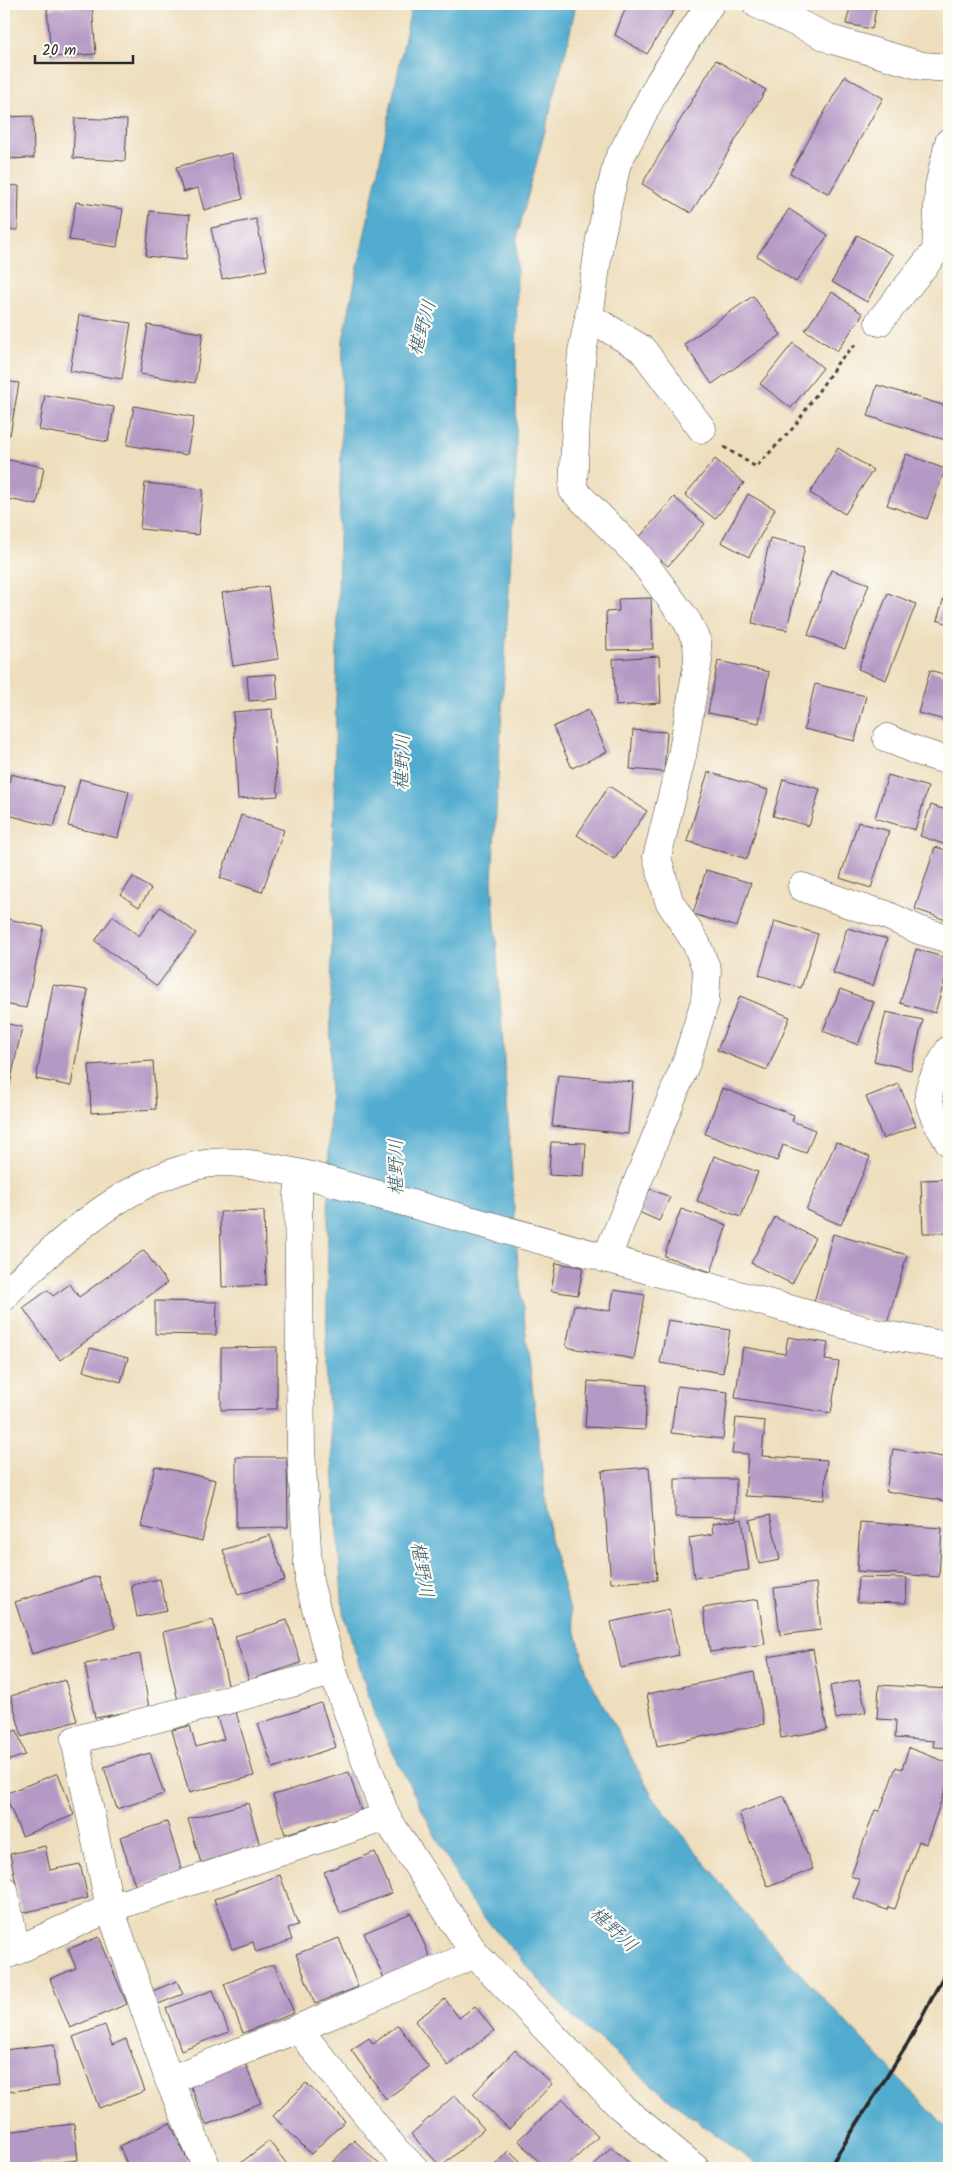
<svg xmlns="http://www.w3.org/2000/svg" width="953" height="2172" font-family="Kalam,'Klee One',sans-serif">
  <rect width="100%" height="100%" fill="#fdfcf7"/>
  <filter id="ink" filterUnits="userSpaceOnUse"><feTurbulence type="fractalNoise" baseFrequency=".02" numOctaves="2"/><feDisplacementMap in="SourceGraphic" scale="10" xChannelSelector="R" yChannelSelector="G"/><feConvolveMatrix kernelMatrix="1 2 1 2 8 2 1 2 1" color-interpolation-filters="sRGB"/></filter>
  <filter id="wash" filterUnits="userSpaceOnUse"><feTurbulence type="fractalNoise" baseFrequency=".0096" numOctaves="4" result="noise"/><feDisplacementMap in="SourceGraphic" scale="20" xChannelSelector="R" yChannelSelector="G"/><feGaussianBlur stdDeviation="1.12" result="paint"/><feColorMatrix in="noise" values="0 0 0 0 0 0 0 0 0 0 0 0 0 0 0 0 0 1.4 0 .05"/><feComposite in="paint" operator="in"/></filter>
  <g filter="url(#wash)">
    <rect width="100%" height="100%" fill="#eedebd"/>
    <path fill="#51accf" stroke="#3e6c7d" d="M412 4H576L567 46 517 237 516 470 492 880 518 1266 550 1538 588 1676 652 1796 756 1927 949 2131V2168H761L676 2105 571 2016 467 1898 375 1717 343 1612 326 1369 333 852 343 340Z"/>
    <g id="blocks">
      <g fill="#b599c5">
        <path d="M627 4H678L647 54 615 35Z"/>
        <path d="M851 4 876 9 872 29 846 24Z"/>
        <path d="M92 5 96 54 51 57 47 9Z"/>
        <path d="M716 60 766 90 691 213 642 184Z"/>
        <path d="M845 76 883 98 829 194 790 173Z"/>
        <path d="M33 116 34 158 4 159V117Z"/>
        <path d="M75 118 127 120 125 161 73 158Z"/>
        <path d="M231 153 243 199 204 210 198 188 183 192 176 167Z"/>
        <path d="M4 185 19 186 18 230H4Z"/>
        <path d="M76 202 123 209 117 247 69 240Z"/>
        <path d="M789 209 828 235 796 282 757 256Z"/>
        <path d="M150 211 190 215 186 260 146 256Z"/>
        <path d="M256 219 267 270 222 279 211 228Z"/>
        <path d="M857 235 893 255 867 302 832 282Z"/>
        <path d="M832 292 863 314 837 351 805 330Z"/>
        <path d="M753 296 781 335 712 384 684 344Z"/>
        <path d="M79 315 131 323 122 379 70 371Z"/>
        <path d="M148 325 203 333 195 383 140 374Z"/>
        <path d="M793 343 823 368 791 408 760 384Z"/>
        <path d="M4 381 19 383 10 435 4 434Z"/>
        <path d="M877 385 949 407V427L945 440 868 416Z"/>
        <path d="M45 395 114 407 108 442 39 430Z"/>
        <path d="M134 406 194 417 187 455 127 445Z"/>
        <path d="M838 448 873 470 845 514 810 493Z"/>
        <path d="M906 454 945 469 927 519 887 505Z"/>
        <path d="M4 459 44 467 37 505 4 498Z"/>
        <path d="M715 459 744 483 715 519 685 495Z"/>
        <path d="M145 483 203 489 198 535 140 529Z"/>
        <path d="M748 494 775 509 749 557 721 542Z"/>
        <path d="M674 497 705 524 668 566 637 540Z"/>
        <path d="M770 538 805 546 787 630 752 623Z"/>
        <path d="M831 570 869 584 845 649 808 635Z"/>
        <path d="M949 582V624L937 620Z"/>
        <path d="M268 586 278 659 233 666 222 593Z"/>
        <path d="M888 593 916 604 886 680 858 669Z"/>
        <path d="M651 598 653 649 607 650 606 612 619 611 618 599Z"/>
        <path d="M659 656 661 703 616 706 613 659Z"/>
        <path d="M718 661 769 672 759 723 708 713Z"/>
        <path d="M930 670 949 676V721L918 713Z"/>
        <path d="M276 674 278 699 249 701 247 676Z"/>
        <path d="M815 684 866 696 855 741 804 729Z"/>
        <path d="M272 709 278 796 238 799 233 712Z"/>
        <path d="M588 710 607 752 572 768 553 727Z"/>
        <path d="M633 730 667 732 664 772 630 769Z"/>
        <path d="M708 772 768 790 747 859 687 841Z"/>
        <path d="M11 774 64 788 54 827 4 814V805Z"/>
        <path d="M888 775 928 787 915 830 875 818Z"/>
        <path d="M80 779 129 791 118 838 68 826Z"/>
        <path d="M783 779 820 789 809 826 773 816Z"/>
        <path d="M609 786 647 811 614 859 577 835Z"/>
        <path d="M931 805 949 811V846L920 836Z"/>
        <path d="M241 815 284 830 262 892 220 878Z"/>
        <path d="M858 822 889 831 871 888 840 878Z"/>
        <path d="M935 847 949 851V921L915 909Z"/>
        <path d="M706 870 751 883 737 927 693 914Z"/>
        <path d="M133 877 151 889 139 907 121 895Z"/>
        <path d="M160 907 196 933 157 986 95 941 113 916 139 936Z"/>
        <path d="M4 918 44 927 26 1008 4 1004Z"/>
        <path d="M775 921 818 934 801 988 759 975Z"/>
        <path d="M847 928 887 939 873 986 833 973Z"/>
        <path d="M916 949 949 959V965L935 1013 900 1003Z"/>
        <path d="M53 985 88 990 71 1086 36 1079Z"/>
        <path d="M840 989 874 1002 858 1045 823 1031Z"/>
        <path d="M740 996 790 1017 767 1070 717 1050Z"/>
        <path d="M886 1012 923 1020 911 1070 874 1061Z"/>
        <path d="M4 1023 22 1027 7 1098H4Z"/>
        <path d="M153 1061 156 1109 91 1113 89 1065Z"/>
        <path d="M558 1075 633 1082 628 1134 552 1126Z"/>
        <path d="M899 1084 916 1126 883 1139 866 1097Z"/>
        <path d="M722 1088 794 1115 792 1121 815 1130 806 1153 783 1145 777 1161 705 1134Z"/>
        <path d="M551 1142 586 1143 584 1177 549 1175Z"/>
        <path d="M836 1142 870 1157 841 1225 806 1210Z"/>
        <path d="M714 1156 758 1172 741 1217 697 1201Z"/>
        <path d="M949 1179V1233H923L921 1180Z"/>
        <path d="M650 1189 670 1197 659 1221 639 1212Z"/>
        <path d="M681 1209 727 1225 711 1272 664 1256Z"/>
        <path d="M264 1211 266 1285 222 1287 220 1212Z"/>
        <path d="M775 1217 815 1238 792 1284 751 1263Z"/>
        <path d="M833 1234 907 1255 887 1323 814 1302Z"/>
        <path d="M144 1250 167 1283 60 1360 23 1308 48 1290 53 1296 70 1284 79 1297Z"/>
        <path d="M556 1263 583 1267 578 1295 551 1291Z"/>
        <path d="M614 1290 645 1295 634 1359 566 1347 574 1305 610 1311Z"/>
        <path d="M155 1301 217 1302 216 1335 155 1334Z"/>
        <path d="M668 1320 730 1330 723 1373 660 1363Z"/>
        <path d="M788 1337 828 1343 825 1360 839 1362 831 1413 735 1398 743 1347 785 1354Z"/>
        <path d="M277 1347V1409L221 1410V1348Z"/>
        <path d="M90 1348 128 1358 121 1382 83 1371Z"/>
        <path d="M588 1381 647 1385 645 1430 585 1427Z"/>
        <path d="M677 1386 728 1392 723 1439 671 1433Z"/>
        <path d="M736 1418 765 1421 762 1456 827 1460 824 1500 745 1496 748 1454 732 1453Z"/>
        <path d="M893 1449 949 1458V1482L946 1501 886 1491Z"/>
        <path d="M236 1457H287L288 1527 236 1528Z"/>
        <path d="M155 1466 216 1480 202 1541 141 1527Z"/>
        <path d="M649 1467 657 1580 611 1583 602 1471Z"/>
        <path d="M675 1479H736V1518L675 1517Z"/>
        <path d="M770 1515 780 1560 759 1564 750 1520Z"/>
        <path d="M742 1519 749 1570 694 1578 689 1538 713 1534 712 1524Z"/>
        <path d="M860 1522 942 1528 939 1577 857 1571Z"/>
        <path d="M270 1535 285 1580 238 1595 223 1550Z"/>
        <path d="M98 1576 115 1628 32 1654 15 1602Z"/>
        <path d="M858 1577 907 1578 906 1603 857 1602Z"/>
        <path d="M160 1579 167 1611 137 1617 131 1585Z"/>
        <path d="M816 1583 821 1630 780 1635 774 1588Z"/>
        <path d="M758 1599 765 1644 710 1652 703 1608Z"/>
        <path d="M669 1609 679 1655 621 1668 611 1622Z"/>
        <path d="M213 1620 229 1689 178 1701 163 1632Z"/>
        <path d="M287 1620 301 1663 249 1680 235 1636Z"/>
        <path d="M813 1649 827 1730 781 1738 768 1657Z"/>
        <path d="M140 1654 149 1708 95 1718 85 1664Z"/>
        <path d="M754 1672 764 1724 657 1746 647 1694Z"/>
        <path d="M65 1680 77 1721 22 1737 11 1696Z"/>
        <path d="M859 1680 866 1712 836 1719 830 1686Z"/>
        <path d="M879 1685 949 1689V1748L933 1747 934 1741 895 1738 896 1720 877 1719Z"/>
        <path d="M321 1703 336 1747 273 1768 258 1724Z"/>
        <path d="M236 1712 254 1776 189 1793 172 1730 190 1726 196 1747 224 1739 217 1717Z"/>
        <path d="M17 1730 25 1755 4 1762V1734Z"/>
        <path d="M909 1748 949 1763V1779L926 1844 919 1841 895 1909 888 1907 887 1910 853 1898 860 1880 851 1876 875 1810 880 1811 896 1767 902 1769Z"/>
        <path d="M150 1753 164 1794 117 1809 104 1767Z"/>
        <path d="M349 1772 361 1811 285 1834 273 1795Z"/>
        <path d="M58 1773 74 1815 22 1836 5 1794Z"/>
        <path d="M784 1796 813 1869 768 1887 739 1813Z"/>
        <path d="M248 1803 260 1846 201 1863 188 1819Z"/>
        <path d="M167 1822 183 1874 136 1888 120 1837Z"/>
        <path d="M45 1846 50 1870 80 1864 88 1898 22 1913 10 1854Z"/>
        <path d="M375 1852 392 1893 340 1913 324 1872Z"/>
        <path d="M280 1875 298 1925 288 1928 292 1940 256 1952 253 1942 232 1949 214 1899Z"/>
        <path d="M411 1913 432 1962 385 1981 364 1933Z"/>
        <path d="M99 1937 127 2004 70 2028 50 1979 76 1968 68 1949Z"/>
        <path d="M339 1938 358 1987 315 2004 296 1954Z"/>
        <path d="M274 1964 294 2013 243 2033 224 1984Z"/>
        <path d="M177 1981 183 1994 156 2005 150 1992Z"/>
        <path d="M213 1990 229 2032 181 2050 166 2008Z"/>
        <path d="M445 1999 459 2018 475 2006 494 2031 448 2066 415 2021Z"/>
        <path d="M105 2025 112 2045 126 2039 145 2091 99 2108 73 2037Z"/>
        <path d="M398 2025 429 2068 386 2099 351 2050 369 2038 373 2044Z"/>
        <path d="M54 2044 58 2086 4 2092V2050Z"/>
        <path d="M515 2050 552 2084 509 2129 473 2094Z"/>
        <path d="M244 2061 261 2103 206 2125 189 2082Z"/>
        <path d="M306 2083 345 2121 311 2154 273 2116Z"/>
        <path d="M455 2095 484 2129 441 2167 411 2134Z"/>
        <path d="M563 2099 598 2137 565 2168H545L518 2140Z"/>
        <path d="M170 2123 191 2167 129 2168 119 2146Z"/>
        <path d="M74 2124 78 2160 4 2168V2132Z"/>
        <path d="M354 2140 383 2168H327Z"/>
        <path d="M269 2141 290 2168H234Z"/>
        <path d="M611 2147 635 2168H592Z"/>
        <path d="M509 2150 527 2168H492Z"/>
      </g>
    </g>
  </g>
  <g filter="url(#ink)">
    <use href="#blocks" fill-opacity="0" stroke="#484641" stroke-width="1"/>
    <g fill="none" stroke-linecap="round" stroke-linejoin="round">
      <defs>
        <g id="street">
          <path d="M757 4 833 40 922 66 949 68"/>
          <path d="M589 317 642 349 702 429"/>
          <path d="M879 322 936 251 939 186 949 142"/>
          <path d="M887 738 917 751 949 761"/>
          <path d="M802 887 858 907 884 914 919 930 949 939"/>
          <path d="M949 1050C942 1063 932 1077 929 1092 926 1106 942 1131 949 1142"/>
          <path d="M301 1174 298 1194 301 1449 309 1582 333 1672 386 1817 475 1954 620 2106 695 2168"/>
          <path d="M606 1259 686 1063 705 1001 707 970 696 943 669 901 657 857 682 756 698 661 697 642 687 621 639 556 573 490 576 420 582 352 589 317 600 239 617 163 660 81 710 4"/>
          <path d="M4 1297C13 1285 25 1275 36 1265 83 1221 140 1176 205 1164 237 1158 279 1169 311 1176L875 1333 949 1346"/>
          <path d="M4 1890 16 1951"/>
          <path d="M4 1956 110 1908 386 1817"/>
          <path d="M302 2027 307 2040 396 2151 414 2168"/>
          <path d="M169 2080 302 2027 475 1954"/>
          <path d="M207 2168 169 2080 110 1908 75 1740 333 1672"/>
        </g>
      </defs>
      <use href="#street" stroke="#484641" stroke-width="29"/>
      <path stroke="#484641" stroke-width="3" stroke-dasharray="4 4" stroke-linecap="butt" d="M724 447 756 467 794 427 839 361 857 343"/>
      <use href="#street" stroke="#fff" stroke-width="28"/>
      <path stroke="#2b2b2b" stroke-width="4" d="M829 2168 908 2043 949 1966"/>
    </g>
  </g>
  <g text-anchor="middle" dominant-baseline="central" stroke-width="4.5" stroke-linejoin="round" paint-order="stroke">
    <g font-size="19" font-style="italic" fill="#3a5f6d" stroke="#fdfcf7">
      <text transform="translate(423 328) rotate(-74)">椹野川</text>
      <text transform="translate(403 762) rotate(-88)">椹野川</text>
      <text transform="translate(397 1167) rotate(-90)">椹野川</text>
      <text transform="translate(421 1570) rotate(80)">椹野川</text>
      <text transform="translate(613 1930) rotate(43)">椹野川</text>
    </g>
  </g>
  <rect width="953" height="2172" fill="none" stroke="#fdfcf7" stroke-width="20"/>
  <path d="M35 55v8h98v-8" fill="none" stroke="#2b2b2b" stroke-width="2.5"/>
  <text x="42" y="55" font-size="15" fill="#2b2b2b" stroke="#fdfcf7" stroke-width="4" paint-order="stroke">20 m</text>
</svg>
